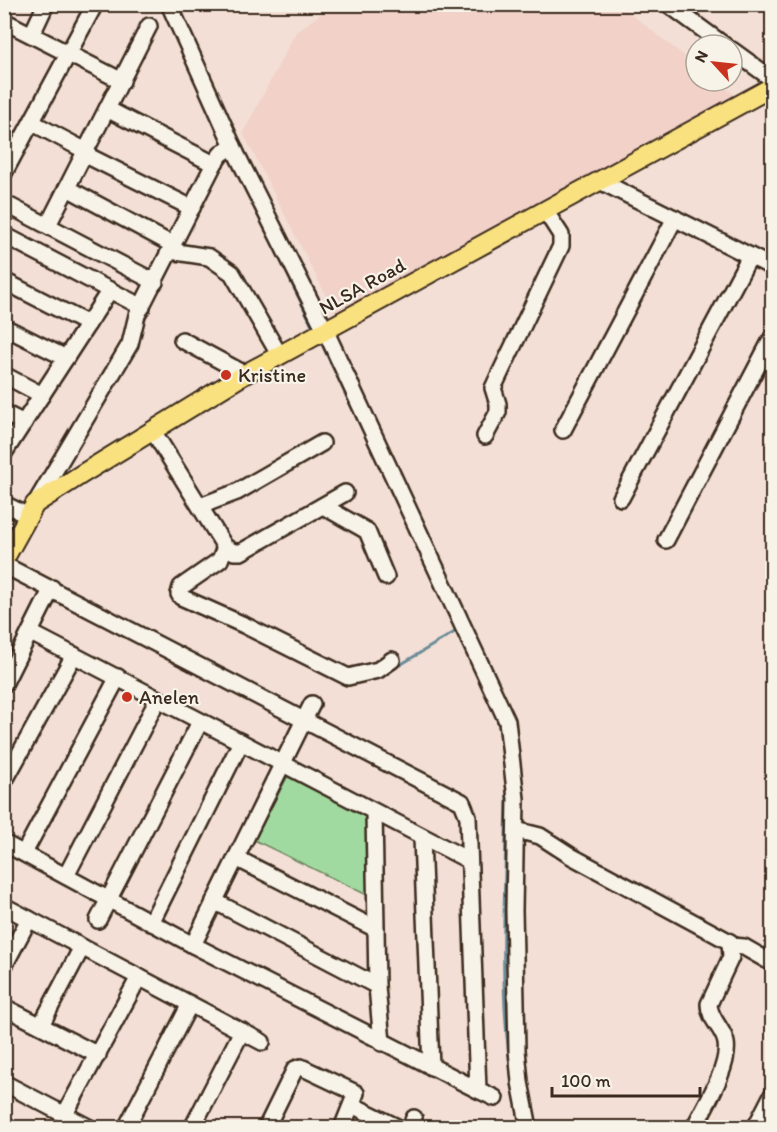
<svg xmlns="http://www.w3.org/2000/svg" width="777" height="1132" font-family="Itim,sans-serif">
  <rect width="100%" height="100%" fill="#f3dfd5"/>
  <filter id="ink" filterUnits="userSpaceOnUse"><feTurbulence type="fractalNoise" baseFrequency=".0167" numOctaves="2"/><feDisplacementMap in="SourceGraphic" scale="12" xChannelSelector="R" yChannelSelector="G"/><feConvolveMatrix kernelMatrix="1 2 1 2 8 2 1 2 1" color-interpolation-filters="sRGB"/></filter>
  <g filter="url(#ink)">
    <path fill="#f1d1c8" d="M333 5H619L696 65V81H717L742 101 339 321 243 133 296 32Z"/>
    <path fill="#a1daa0" stroke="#6e825f" stroke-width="1.5" d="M289 774 366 815 369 896 254 840Z"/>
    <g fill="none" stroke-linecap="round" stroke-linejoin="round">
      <g stroke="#6a8b98" stroke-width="3">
        <path d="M176 37 214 121"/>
        <path d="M263 224 314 329"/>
        <path d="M320 340 416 543"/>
        <path d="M385 674 458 630"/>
        <path d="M496 715 501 734"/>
        <path d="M507 788C506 890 496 1002 516 1102"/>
      </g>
      <defs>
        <g id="minor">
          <path d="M169 4 237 155 326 332 507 721 516 799 514 910 517 1050 520 1082 529 1128"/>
          <path d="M668 4 724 45"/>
          <path d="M4 21 122 81"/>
          <path d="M32 34 46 4"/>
          <path d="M732 50 772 79"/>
          <path d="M107 109 214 164"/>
          <path d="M33 123 86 151"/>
          <path d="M84 154 192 208"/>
          <path d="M4 173 95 4"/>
          <path d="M602 182 772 267"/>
          <path d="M67 188 173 245"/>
          <path d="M4 203 155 282"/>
          <path d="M48 225 149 26"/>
          <path d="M4 235 142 307"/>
          <path d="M170 251 209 257 232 273 280 356"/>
          <path d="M4 281 88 324"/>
          <path d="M4 327 66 358"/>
          <path d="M182 340 245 374"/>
          <path d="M4 375 42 395"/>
          <path d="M4 413 24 423"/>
          <path d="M563 430 675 218"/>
          <path d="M153 431 225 547 234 552H241L345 493"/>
          <path d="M485 436 498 412V404L493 388 561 246V235L546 212"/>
          <path d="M4 453 110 290"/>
          <path d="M621 498 750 256"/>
          <path d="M4 504 28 516"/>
          <path d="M35 504 130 344 137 315 214 164 221 154 233 146"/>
          <path d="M200 506 237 492 322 443"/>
          <path d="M323 506 367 531 386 577"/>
          <path d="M666 540 772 338"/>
          <path d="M225 547 220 560 181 587 179 594 181 597 244 625 348 677 378 670 392 660"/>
          <path d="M4 565 462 802 468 817 478 1090 193 945 4 843"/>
          <path d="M31 633 468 860"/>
          <path d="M4 684 52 588"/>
          <path d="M4 782 74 655"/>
          <path d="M374 812 377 986 382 1043"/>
          <path d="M516 830 540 836 571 856 730 942 731 957 709 1004C709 1019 724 1029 726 1043 730 1067 704 1107 694 1128"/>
          <path d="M422 838 431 1067"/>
          <path d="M24 853 118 677"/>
          <path d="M236 858 376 929"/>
          <path d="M66 876 158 699"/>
          <path d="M214 901 377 986"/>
          <path d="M4 906 262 1042"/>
          <path d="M98 920 200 722"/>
          <path d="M151 923 241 742"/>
          <path d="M193 945 312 704"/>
          <path d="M732 946 744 947 772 963"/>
          <path d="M4 966 29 919"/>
          <path d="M4 1007 98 1055"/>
          <path d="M41 1025 82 947"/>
          <path d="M4 1083 90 1128"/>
          <path d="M478 1090 495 1098"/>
          <path d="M352 1105 399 1128"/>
          <path d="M65 1114 139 977"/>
          <path d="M126 1128 190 1004"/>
          <path d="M192 1128 242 1031"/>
          <path d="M266 1128 295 1069 301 1067 356 1093 342 1128"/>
          <path d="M410 1128 414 1118"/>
          <path d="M755 1128 772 1095"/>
        </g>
        <path id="major" d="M4 560 35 504 82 474 245 374 772 87"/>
      </defs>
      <use href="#minor" stroke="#3b2a1e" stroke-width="20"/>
      <use href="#major" stroke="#3b2a1e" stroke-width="22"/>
      <use href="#minor" stroke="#f7f3e8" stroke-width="15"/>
      <use href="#major" stroke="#fae180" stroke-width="18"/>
    </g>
  </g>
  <g fill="#c8321e" stroke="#f7f3e8" stroke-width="2">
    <circle cx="226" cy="375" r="6"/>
    <circle cx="127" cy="697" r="6"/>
  </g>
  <g text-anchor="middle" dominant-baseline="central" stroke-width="4.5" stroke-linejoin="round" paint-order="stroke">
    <g font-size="20" fill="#3b2a1e" stroke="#f7f3e8">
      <text transform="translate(362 286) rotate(-29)">NLSA Road</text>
    </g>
    <g font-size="20" fill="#3b2a1e" stroke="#f7f3e8" text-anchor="start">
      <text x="238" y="375">Kristine</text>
      <text x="139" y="697">Anelen</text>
    </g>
  </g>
  <rect width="777" height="1132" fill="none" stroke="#f7f3e8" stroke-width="24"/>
  <rect x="12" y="12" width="753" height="1108" fill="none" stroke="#3b2a1e" stroke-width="2" filter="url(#ink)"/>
  <g transform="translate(714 63) rotate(297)"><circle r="28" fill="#f7f3e8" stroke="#aca397" stroke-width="1.5"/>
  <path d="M0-4.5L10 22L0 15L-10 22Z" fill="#c8321e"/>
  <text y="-9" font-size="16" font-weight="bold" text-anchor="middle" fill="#3b2a1e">N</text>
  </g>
  <path d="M552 1087v9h148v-9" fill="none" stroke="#3b2a1e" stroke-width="3"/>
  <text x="561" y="1087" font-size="18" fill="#3b2a1e" stroke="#f7f3e8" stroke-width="4.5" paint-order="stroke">100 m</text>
</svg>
